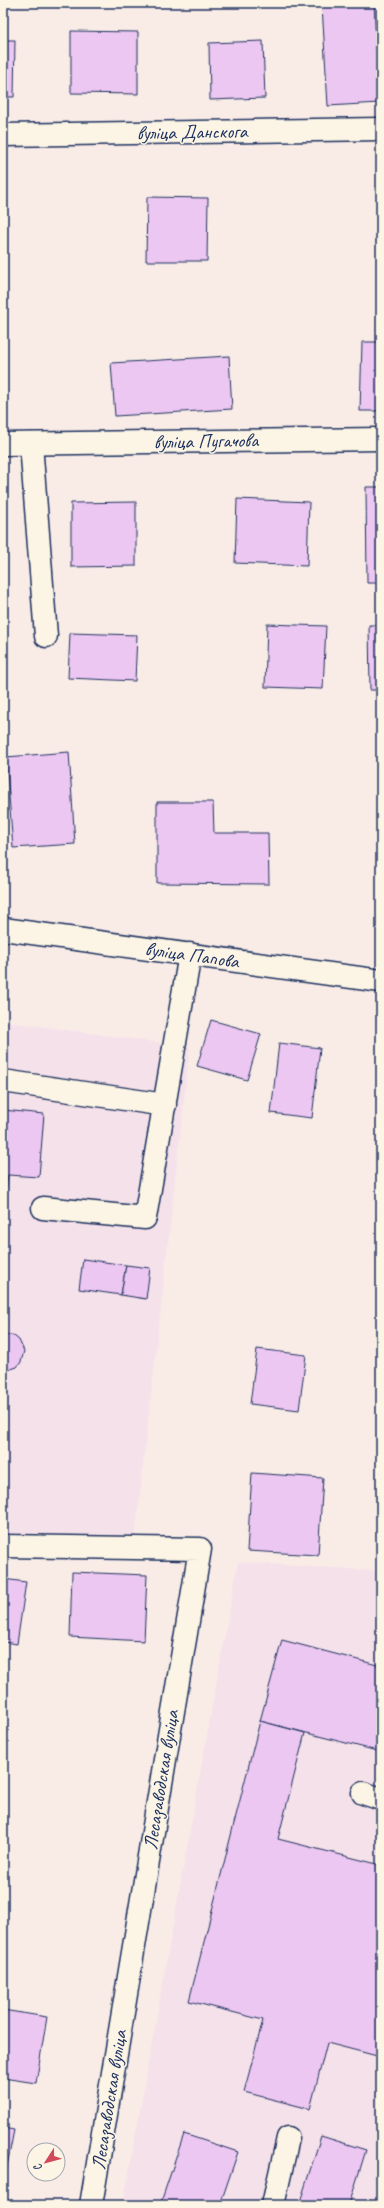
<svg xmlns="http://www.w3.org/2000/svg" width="384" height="2208" font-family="Caveat,sans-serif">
  <rect width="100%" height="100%" fill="#f9ece7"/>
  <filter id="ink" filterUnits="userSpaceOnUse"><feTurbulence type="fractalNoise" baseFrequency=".025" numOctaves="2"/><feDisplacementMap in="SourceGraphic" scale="8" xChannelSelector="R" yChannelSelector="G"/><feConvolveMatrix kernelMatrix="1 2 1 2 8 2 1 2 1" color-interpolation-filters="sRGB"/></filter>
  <g filter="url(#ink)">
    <g fill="#f5e1ea">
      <path d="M3 1021 190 1047 135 1538 3 1536Z"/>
      <path d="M238 1562 381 1571V2205H123Z"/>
    </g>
    <g fill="#ecc7f1" stroke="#1b2f5e">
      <path d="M374 3 379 103 328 106 322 6Z"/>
      <path d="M71 31 138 32V94L71 93Z"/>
      <path d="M3 40H15L14 97H3Z"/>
      <path d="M263 41 265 98 210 100 209 43Z"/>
      <path d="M147 197 208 198 207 261H146Z"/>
      <path d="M362 342H381V411H360Z"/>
      <path d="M229 356 232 409 115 416 111 363Z"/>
      <path d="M366 487H381V583H367Z"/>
      <path d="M237 499 309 502 307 566 235 563Z"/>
      <path d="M136 502V566L71 567V503Z"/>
      <path d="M267 624 326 626 323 689 265 687Z"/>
      <path d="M369 625H381V690H370Z"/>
      <path d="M70 633 137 635 135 681 68 678Z"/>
      <path d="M69 752 75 844 13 848 6 757Z"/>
      <path d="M157 802H213L214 833H268L269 884 157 883Z"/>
      <path d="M211 1020 261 1034 247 1080 197 1066Z"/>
      <path d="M279 1043 320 1048 312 1118 271 1113Z"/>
      <path d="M3 1110 44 1114 39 1177 8 1175 5 1200H3Z"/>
      <path d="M83 1259 126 1265 121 1295 79 1289Z"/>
      <path d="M126 1265 150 1268 146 1299 121 1295Z"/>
      <path d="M3 1334 14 1336 19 1340 24 1351 21 1362 17 1367 5 1371H3Z"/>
      <path d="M257 1349 306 1355 299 1410 250 1404Z"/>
      <path d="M252 1473 323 1478 318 1555 247 1551Z"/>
      <path d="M72 1572 147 1575 144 1641 70 1637Z"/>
      <path d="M3 1579 26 1582 17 1644 3 1642Z"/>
      <path d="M282 1640 381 1666V1752L260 1721Z"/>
      <path d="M260 1721 305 1733 278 1839 381 1865V2057L327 2043 310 2109 244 2092 263 2020 189 2001Z"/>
      <path d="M3 2010 47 2017 36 2083 3 2078Z"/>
      <path d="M3 2128 14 2130 3 2187Z"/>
      <path d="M184 2134 238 2152 220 2205H160Z"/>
      <path d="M321 2136 366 2150 349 2205H299Z"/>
    </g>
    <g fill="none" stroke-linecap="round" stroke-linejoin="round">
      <defs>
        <g id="minor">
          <path d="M3 135 381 129"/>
          <path d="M3 444 381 439"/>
          <path d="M31 444 46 636"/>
          <path d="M3 929 381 981"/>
          <path d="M3 1081 165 1105"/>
          <path d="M43 1208 145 1218 190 954"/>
          <path d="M3 1546 200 1549 91 2205"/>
          <path d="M363 1793 381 1799"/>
          <path d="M273 2205 288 2138"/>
        </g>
      </defs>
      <use href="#minor" stroke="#1b2f5e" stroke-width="25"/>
      <use href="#minor" stroke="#fcf5e5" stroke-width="22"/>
    </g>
  </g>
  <g text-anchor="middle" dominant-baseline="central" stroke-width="3" stroke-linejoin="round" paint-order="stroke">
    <g font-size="20" fill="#1b2f5e" stroke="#fcf5e5">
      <text transform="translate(192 132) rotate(-1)">вуліца Данскога</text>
      <text transform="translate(206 441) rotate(-1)">вуліца Пугачова</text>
      <text transform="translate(192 955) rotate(8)">вуліца Папова</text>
      <text transform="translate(161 1780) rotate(-81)">Лесазаводская вуліца</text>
      <text transform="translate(109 2100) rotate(-81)">Лесазаводская вуліца</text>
    </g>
  </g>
  <rect width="384" height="2208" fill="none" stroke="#fcf5e5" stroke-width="16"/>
  <rect x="8" y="8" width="368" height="2192" fill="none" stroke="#1b2f5e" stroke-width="1.5" filter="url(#ink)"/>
  <g transform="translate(46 2162) rotate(234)"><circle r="19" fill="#fcf5e5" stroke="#a2a6af"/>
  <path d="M0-3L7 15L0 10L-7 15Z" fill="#d1495b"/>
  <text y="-6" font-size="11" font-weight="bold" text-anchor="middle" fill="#1b2f5e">С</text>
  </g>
</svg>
